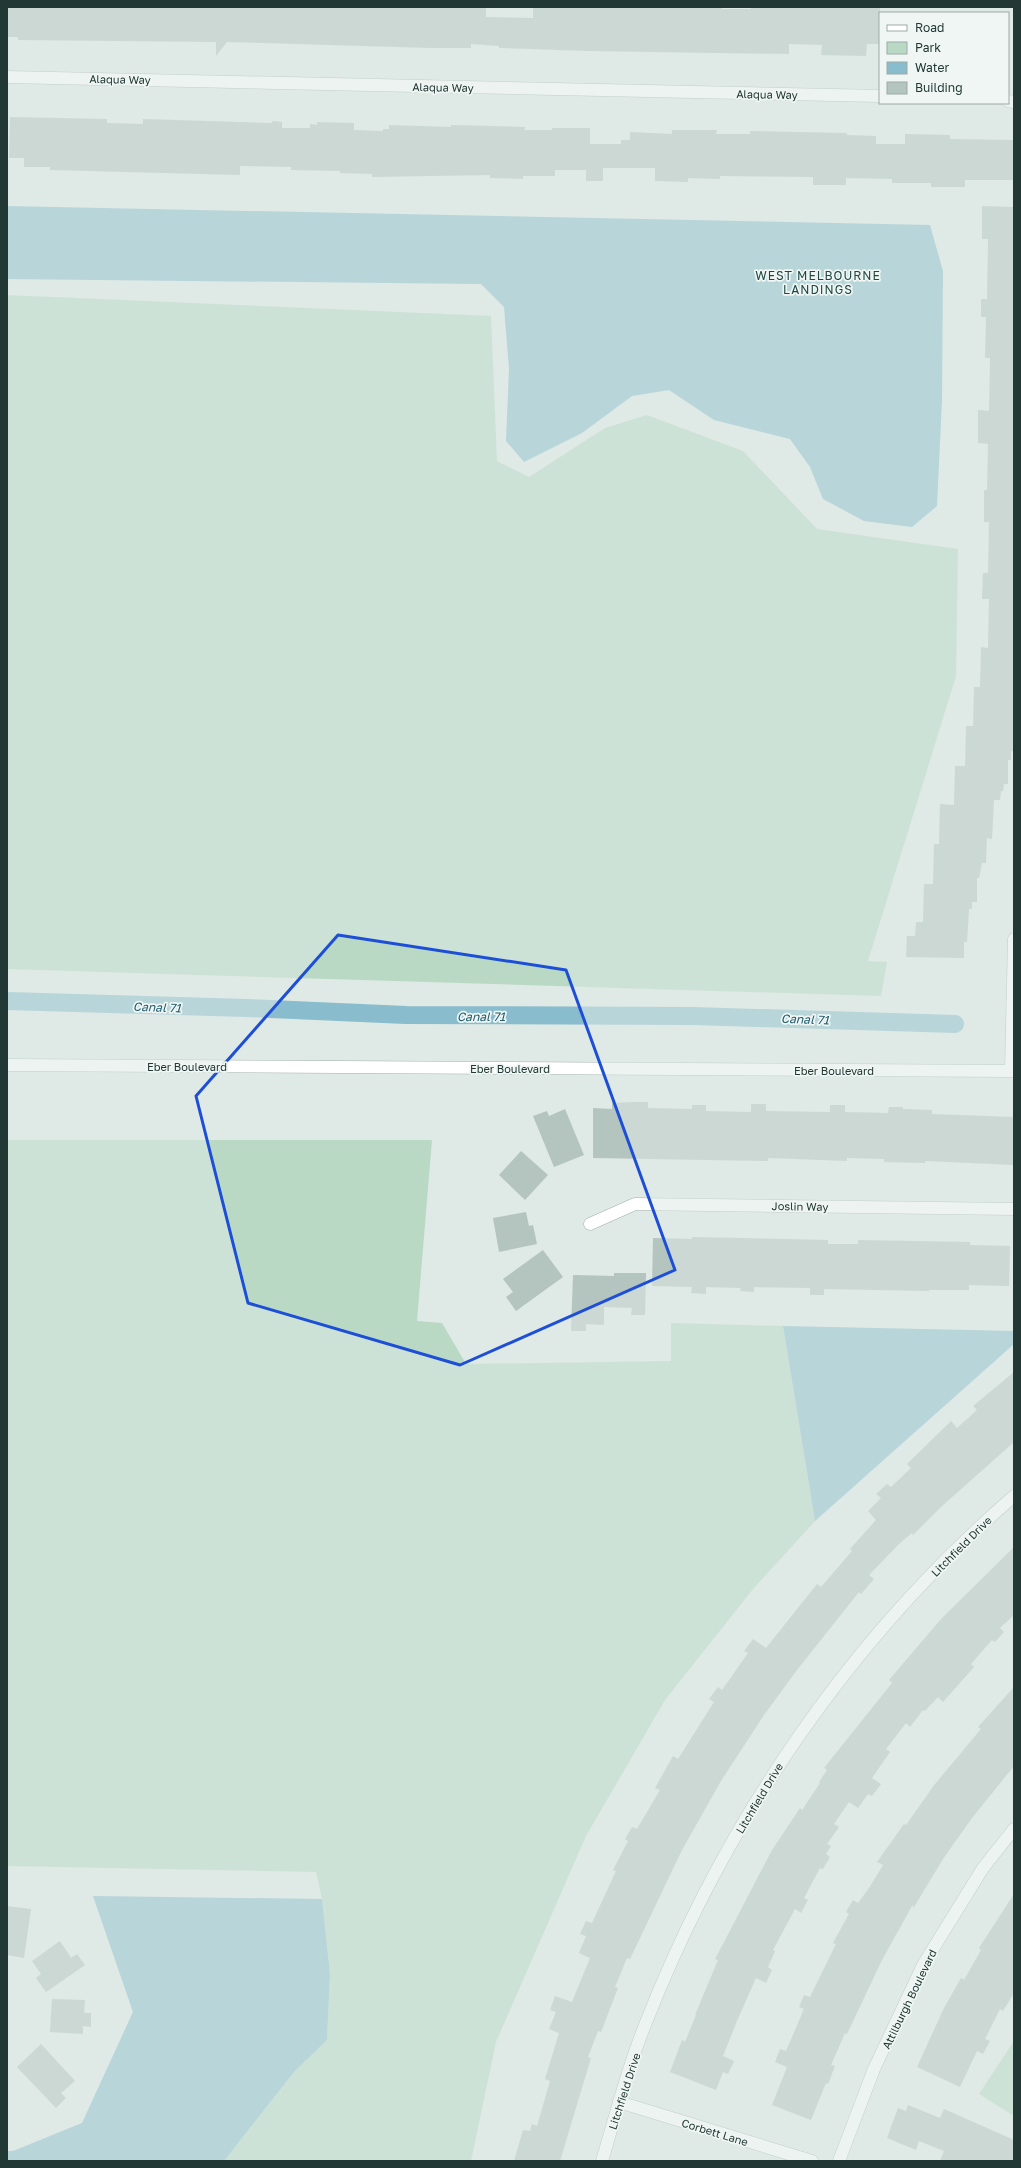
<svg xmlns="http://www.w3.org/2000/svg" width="1021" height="2168" font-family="'Golos Text',sans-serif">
  <rect width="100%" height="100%" fill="#dfe9e5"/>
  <g fill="#b9d9c4">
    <path d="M7 295 491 316 497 461 529 477 605 428 647 415 743 451 817 529 958 549 956 676 868 961 887 962 881 996 7 969Z"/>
    <path d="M7 1140H432L417 1321 442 1323 466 1364 671 1361V1323L783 1326 815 1521 753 1589 665 1700 586 1836 496 2042 471 2161H224L294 2072 327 2040 330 1974 322 1899 316 1872 7 1866Z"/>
    <path d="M1014 2041V2116L979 2094Z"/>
  </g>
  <g fill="#89bccc">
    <path d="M7 206 930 225 943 271 942 400 937 506 912 527 864 521 823 499 810 467 790 439 714 420 669 390 632 396 582 433 524 462 506 441 509 369 504 307 481 284 7 279Z"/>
    <path d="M783 1326 1014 1331V1344L815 1521Z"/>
    <path d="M93 1896 322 1899 330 1974 327 2040 294 2072 224 2161H7V2151H13L82 2123 133 2012Z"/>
  </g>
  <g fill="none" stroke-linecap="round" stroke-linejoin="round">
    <path stroke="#89bccc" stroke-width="18" d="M7 1001 247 1008 406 1015 694 1016 955 1024"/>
  </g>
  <g fill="#b4c4bf">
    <path d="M7 7H486V17L533 18V7H722V9H751V7H880V44H867L866 56 821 55 822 45 789 44V54L588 51 499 48V46L471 44V48H431L227 42 216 56V42L18 40V37H7Z"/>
    <path d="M10 117 107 119V123L143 124V119L271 123 273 121 282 122V128H310V124L317 125V122L354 123V130L383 131V129H389V125L451 127V125L525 127 524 130H552V128H590V144H621V140H630V132L672 134V130H717L716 134H750V131L847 133V135L876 136V144H905V134L950 135V139L1013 140V180H965V187H931V183H892V179L846 178V185H813V177L720 176V179L688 178V182L655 181V168H603V181H586V170H555V176H523V179L490 178V175L372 177V174L340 173V171L291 170V167L240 166V175L50 170V167H24V158H9Z"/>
    <path d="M982 206 1014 207V751H1011V760H1008V784H1004L1003 791H1001L1000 800H994L992 839 987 838 986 863H982L979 878H977V902H972V909H969L967 942H964V958L906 957 907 936H915L916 922H923L924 884H933L934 844H939L940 804 954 805 955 766H965L966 726H973L974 687H980L981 647 988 648 989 599H982L983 573H988L989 522H984V490H987L988 444 978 443V410L989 411 990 358H985L986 317H981V299H987L988 239H982Z"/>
    <path d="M633 1102H648V1108L692 1109V1105H706V1111L751 1112V1104H766V1111L830 1112V1105H845V1112L888 1113 889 1107H903V1109L932 1110V1114L1014 1117V1165L925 1161V1163L884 1162V1159L847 1158V1161L768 1158V1161L593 1158V1108L612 1109V1103Z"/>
    <path d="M565 1109 584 1155 554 1167 533 1116 547 1111 549 1116Z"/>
    <path d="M521 1151 548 1175 525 1200 499 1175Z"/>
    <path d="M526 1212 529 1226 533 1225 537 1244 499 1252 493 1218Z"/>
    <path d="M692 1237 828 1240V1244H858V1240L970 1242V1245L1010 1246 1009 1286 969 1285V1290H929V1291L824 1289V1295H810V1288L754 1287V1292L740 1291 741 1288 706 1287V1294L691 1293 692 1287 652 1286 653 1238 692 1239Z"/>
    <path d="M543 1250 563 1277 516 1311 506 1297 513 1292 503 1279Z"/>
    <path d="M614 1273H646L645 1315H631L632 1308 604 1307V1325L586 1324V1331H571L573 1275 614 1276Z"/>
    <path d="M1014 1372V1442L941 1507 913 1535 912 1533 900 1543 869 1575 874 1579 861 1594 859 1592 797 1670 764 1715 721 1781 682 1850 630 1959 627 1958 615 1987 618 1988 601 2032 598 2031 588 2057 591 2058 560 2161H514L523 2130 530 2131 532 2124 537 2126 550 2081 545 2079 559 2033 549 2029 556 2012 550 2010 555 1996 572 2002 590 1958 579 1953 586 1936 580 1934 586 1921 592 1923 616 1871 613 1870 628 1841 625 1839 632 1827 637 1829 660 1790 655 1788 673 1756 678 1759 714 1702 709 1699 718 1687 722 1690 748 1653 744 1651 753 1639 766 1648 817 1584 821 1587 852 1551 850 1549 876 1520 868 1511 881 1498 876 1494 887 1484 891 1487 911 1468 907 1464 951 1421 957 1428 977 1410 973 1406Z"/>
    <path d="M1014 1547V1615L1000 1628 1004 1632 995 1642 992 1640 971 1664 974 1667 943 1702 938 1697 925 1711 923 1710 910 1727 906 1723 886 1749 890 1752 872 1778 881 1784 872 1796 868 1794 858 1808 849 1802 834 1824 839 1827 827 1844 831 1846 826 1854 830 1857 823 1869 820 1868 804 1898 808 1900 801 1913 795 1909 773 1950 775 1951 768 1967 772 1970 766 1983 756 1978 737 2021 723 2056 734 2061 728 2074 723 2072 716 2090 670 2072 682 2040 685 2042 696 2015H695L718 1960 715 1959 724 1942 772 1850 800 1808 802 1810 820 1783 819 1782 827 1770 824 1768 892 1683 889 1680 941 1619Z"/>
    <path d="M1014 1687V1766L972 1818 943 1859 914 1907 912 1906 882 1960 847 2034 845 2033 831 2065 835 2066 828 2084 826 2083 811 2120 772 2105 787 2067 775 2062 780 2049 786 2051 804 2009 799 2007 804 1995 810 1997 836 1944 833 1943 849 1914 846 1912 853 1900 858 1903 869 1888 883 1865 877 1862 904 1824 906 1825 935 1784 981 1729 978 1727Z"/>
    <path d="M1014 1894V1993L1003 2011 1000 2009 985 2039 990 2041 983 2054 977 2051 960 2087 917 2067 944 2008 961 1978 964 1980 981 1950 979 1948Z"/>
    <path d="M7 1906 31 1909 24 1958 7 1955Z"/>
    <path d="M60 1941 71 1958 77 1954 85 1965 46 1992 36 1978 41 1974 32 1961Z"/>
    <path d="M52 1999 85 2000 84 2013H91V2027L83 2026V2034L50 2032Z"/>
    <path d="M41 2044 75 2081 61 2093 66 2098 56 2108 17 2067Z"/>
    <path d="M908 2105 940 2118 944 2109 1014 2140V2161H940L944 2151 919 2141 916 2150 887 2138 898 2108 906 2111Z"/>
  </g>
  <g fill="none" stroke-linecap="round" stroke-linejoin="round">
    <defs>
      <g id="minor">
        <path d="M7 77 880 96"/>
        <path d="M1008 101 1014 102"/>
        <path d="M1011 1070 1014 939"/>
        <path d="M590 1224 635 1204 1014 1209"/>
        <path d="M619 2102 812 2161"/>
        <path d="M602 2161C616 2114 628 2066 647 2020 726 1820 851 1637 1014 1496"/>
        <path d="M839 2161 874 2069 923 1965 983 1868 1014 1829"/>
      </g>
      <path id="tertiary" d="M7 1065 1014 1071"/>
    </defs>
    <use href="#minor" stroke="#a2b0ac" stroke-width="13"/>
    <use href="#tertiary" stroke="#a2b0ac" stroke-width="13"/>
    <use href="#minor" stroke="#fff" stroke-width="12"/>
    <use href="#tertiary" stroke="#fff" stroke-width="12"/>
  </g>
  <path d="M0 0H1021V2168H0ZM338 935 566 970 675 1270 460 1365 248 1303 196 1096Z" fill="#dfe9e5" fill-opacity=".55" fill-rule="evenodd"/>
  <path fill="none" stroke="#1d4ed8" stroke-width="3" stroke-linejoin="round" d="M338 935 566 970 675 1270 460 1365 248 1303 196 1096Z"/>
  <g text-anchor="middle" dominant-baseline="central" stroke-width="3.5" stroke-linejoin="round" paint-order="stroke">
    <g font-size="11" fill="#213834" stroke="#eff6f3">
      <text transform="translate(120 79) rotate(1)">Alaqua Way</text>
      <text transform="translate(443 87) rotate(1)">Alaqua Way</text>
      <text transform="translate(767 94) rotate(1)">Alaqua Way</text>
      <text x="187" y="1066">Eber Boulevard</text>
      <text x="510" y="1068">Eber Boulevard</text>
      <text x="834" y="1070">Eber Boulevard</text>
      <text transform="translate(800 1206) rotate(1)">Joslin Way</text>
      <text transform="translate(961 1546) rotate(-45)">Litchfield Drive</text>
      <text transform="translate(759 1798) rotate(-59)">Litchfield Drive</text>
      <text transform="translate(909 1999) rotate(-64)">Attilburgh Boulevard</text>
      <text transform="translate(624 2091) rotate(-72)">Litchfield Drive</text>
      <text transform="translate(715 2132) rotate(17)">Corbett Lane</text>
    </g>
    <g font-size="12" letter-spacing="1" fill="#1f4842" stroke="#eff6f3">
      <text x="818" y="275">WEST MELBOURNE<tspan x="818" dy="14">LANDINGS</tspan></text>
    </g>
    <g font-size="12" font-style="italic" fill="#205c6f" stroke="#eff6f3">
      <text transform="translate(157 1007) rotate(2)">Canal 71</text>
      <text x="481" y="1016">Canal 71</text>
      <text transform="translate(805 1019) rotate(2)">Canal 71</text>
    </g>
  </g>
  <rect width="1021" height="2168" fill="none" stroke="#213834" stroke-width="16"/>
  <rect x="879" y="12" width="130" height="92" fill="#eff6f3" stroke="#9daaa7"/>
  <rect x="887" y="25" width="20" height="6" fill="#ffffff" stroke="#9daaa7"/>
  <text x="915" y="32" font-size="12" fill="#213834">Road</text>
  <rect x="887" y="42" width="20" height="12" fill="#b9d9c4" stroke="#9daaa7"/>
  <text x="915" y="52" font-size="12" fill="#213834">Park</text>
  <rect x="887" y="62" width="20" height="12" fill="#89bccc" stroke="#9daaa7"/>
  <text x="915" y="72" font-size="12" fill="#213834">Water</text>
  <rect x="887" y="82" width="20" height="12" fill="#b4c4bf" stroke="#9daaa7"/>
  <text x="915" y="92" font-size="12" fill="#213834">Building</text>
</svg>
